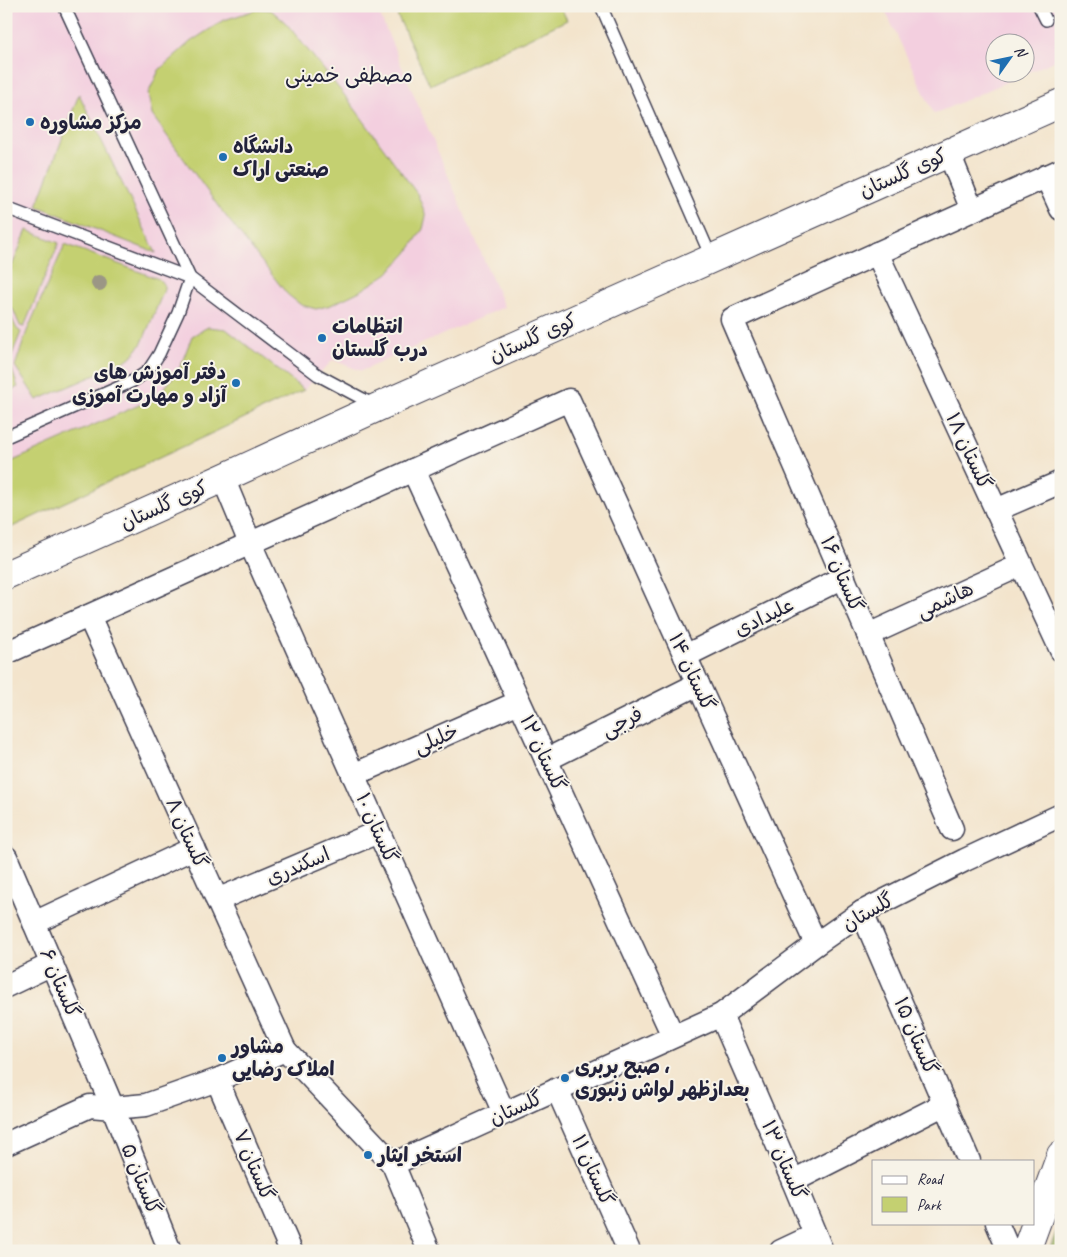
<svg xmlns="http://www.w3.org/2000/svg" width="1067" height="1257" font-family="Caveat,'Playpen Sans Arabic',sans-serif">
  <rect width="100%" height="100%" fill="#f7f3e8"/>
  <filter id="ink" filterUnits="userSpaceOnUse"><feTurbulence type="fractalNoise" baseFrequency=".02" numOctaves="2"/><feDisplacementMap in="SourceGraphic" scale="10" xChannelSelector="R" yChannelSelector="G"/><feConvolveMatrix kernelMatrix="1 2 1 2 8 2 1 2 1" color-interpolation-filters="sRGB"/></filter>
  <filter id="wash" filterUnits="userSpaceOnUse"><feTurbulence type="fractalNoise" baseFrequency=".0096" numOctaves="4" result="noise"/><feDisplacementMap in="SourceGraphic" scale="20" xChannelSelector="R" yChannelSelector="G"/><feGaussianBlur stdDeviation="1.12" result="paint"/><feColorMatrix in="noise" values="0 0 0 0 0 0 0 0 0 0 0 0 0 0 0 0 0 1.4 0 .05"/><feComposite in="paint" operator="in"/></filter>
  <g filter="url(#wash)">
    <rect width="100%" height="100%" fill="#f3e4cc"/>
    <g fill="#f3cfdf" fill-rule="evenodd">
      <path d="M6 6H376L504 307 361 371 333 360 304 390 6 529Z"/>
      <path d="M883 6H1061V58L934 114ZM994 42H1024V72H994Z"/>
    </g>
    <g fill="#c4d071" stroke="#737956">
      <path d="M393 6H560L567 20 430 85Z"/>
      <path d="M259 9 271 10 286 23 350 102 418 195 426 216 423 229 407 253 388 273 362 290 331 305 316 309 301 305 287 294 218 206 152 115 148 94 159 70 190 42 224 20Z"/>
      <path d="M79 94 156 253 37 206Z"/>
      <path d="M27 230 59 243 24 327 20 326 13 309 6 311V280Z"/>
      <path d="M65 244 159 279 164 285V290L142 343 132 356 119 365 37 400 15 366 27 331Z"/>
      <path d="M9 313 17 329 21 332 9 362 18 387 6 393V314Z"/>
      <path d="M208 327 226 329 304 390 10 528 6 520V464L157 397 179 370 192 336Z"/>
    </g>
    <path fill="#9bb263" stroke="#5e6a4f" d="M1061 1219V1251H1049Z"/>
  </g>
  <g filter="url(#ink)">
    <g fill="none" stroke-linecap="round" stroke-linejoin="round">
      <defs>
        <g id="service">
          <path d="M64 6 190 278 318 375 376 406"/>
          <path d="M601 6 712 259"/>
          <path d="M1039 6 1046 20"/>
          <path d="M6 208 190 278 178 313 159 354 148 371 133 381 6 437"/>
        </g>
        <g id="minor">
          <path d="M949 153 972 210"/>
          <path d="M1046 176 1061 209"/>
          <path d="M877 253 1061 650"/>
          <path d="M413 470 673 1036"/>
          <path d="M223 478 250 543 504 1113"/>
          <path d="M996 510 1061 482"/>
          <path d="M89 616 285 1050"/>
          <path d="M868 635 1021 565"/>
          <path d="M6 653 569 400 816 944"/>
          <path d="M685 656 844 577"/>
          <path d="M546 760 698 684"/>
          <path d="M353 775 519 702"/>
          <path d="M952 829 732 319 1061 170"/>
          <path d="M6 857 113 1108 170 1251"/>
          <path d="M217 900 378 832"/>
          <path d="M862 912 969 1161"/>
          <path d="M34 923 194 848"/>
          <path d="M6 986 52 964"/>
          <path d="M721 1015 793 1181 822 1251"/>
          <path d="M217 1080 291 1251"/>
          <path d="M557 1089 629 1251"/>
          <path d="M6 1144 90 1106 113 1108 146 1105 217 1080 285 1050 393 1164 721 1015 816 944 862 912 965 860 1061 815"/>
          <path d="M393 1164 429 1251"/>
          <path d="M793 1181 945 1104"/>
          <path d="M997 1223 1009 1251"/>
          <path d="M781 1251 815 1235"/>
        </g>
        <g id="tertiary">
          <path d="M6 575 223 478 378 407 1061 103"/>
          <path d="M1026 1251 1061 1155"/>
        </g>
      </defs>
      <use href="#service" stroke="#413f51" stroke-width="14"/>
      <use href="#minor" stroke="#413f51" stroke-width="25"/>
      <use href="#tertiary" stroke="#413f51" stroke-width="30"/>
      <use href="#service" stroke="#fff" stroke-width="11"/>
      <use href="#minor" stroke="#fff" stroke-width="22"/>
      <use href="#tertiary" stroke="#fff" stroke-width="28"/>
    </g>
    <circle fill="#9b9685" cx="99" cy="283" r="8"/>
  </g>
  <g fill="#1f6fb2" stroke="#f7f3e8" stroke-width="2">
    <circle cx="30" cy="122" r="5"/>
    <circle cx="223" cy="157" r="5"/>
    <circle cx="322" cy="338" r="5"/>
    <circle cx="236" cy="383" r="5"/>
    <circle cx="222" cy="1058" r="5"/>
    <circle cx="565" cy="1078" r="5"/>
    <circle cx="368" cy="1155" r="5"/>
  </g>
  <g text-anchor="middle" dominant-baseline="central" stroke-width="4" stroke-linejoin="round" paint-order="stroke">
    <g font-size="20" font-weight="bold" fill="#22223b" stroke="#f7f3e8" text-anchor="start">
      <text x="40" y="122">مرکز مشاوره</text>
      <text x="233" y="146">دانشگاه<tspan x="233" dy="23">صنعتی اراک</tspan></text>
      <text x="332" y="326">انتظامات<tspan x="332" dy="23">درب گلستان</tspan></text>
      <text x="226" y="372" text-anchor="end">دفتر آموزش های<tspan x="226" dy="23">آزاد و مهارت آموزی</tspan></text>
      <text x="232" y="1046">مشاور<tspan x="232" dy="23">املاک رضایی</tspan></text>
      <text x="575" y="1066">صبح بربری ،<tspan x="575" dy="23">بعدازظهر لواش زنبوری</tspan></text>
      <text x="378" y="1155">استخر ایثار</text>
    </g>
    <g font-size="20" fill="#22223b" stroke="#f7f3e8">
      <text transform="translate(903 173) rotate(-24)">کوی گلستان</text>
      <text transform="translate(533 338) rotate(-24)">کوی گلستان</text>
      <text transform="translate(969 451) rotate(65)">گلستان ۱۸</text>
      <text transform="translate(164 505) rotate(-24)">کوی گلستان</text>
      <text transform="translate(842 574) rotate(67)">گلستان ۱۶</text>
      <text transform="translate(945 600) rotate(-25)">هاشمی</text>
      <text transform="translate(764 617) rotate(-26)">علیدادی</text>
      <text transform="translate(692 672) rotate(65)">گلستان ۱۴</text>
      <text transform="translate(622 722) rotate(-27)">فرجی</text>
      <text transform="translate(436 739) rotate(-24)">خلیلی</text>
      <text transform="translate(543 753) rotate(65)">گلستان ۱۲</text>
      <text transform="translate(377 828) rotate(66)">گلستان ۱۰</text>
      <text transform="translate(187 833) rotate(66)">گلستان ۸</text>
      <text transform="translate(298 866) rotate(-23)">اسکندری</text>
      <text transform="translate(868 912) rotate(-30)">گلستان</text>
      <text transform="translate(60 983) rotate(67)">گلستان ۶</text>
      <text transform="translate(916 1036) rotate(67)">گلستان ۱۵</text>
      <text transform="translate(516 1108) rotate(-24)">گلستان</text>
      <text transform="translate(784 1160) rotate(67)">گلستان ۱۳</text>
      <text transform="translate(254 1165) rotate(67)">گلستان ۷</text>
      <text transform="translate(593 1170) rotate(66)">گلستان ۱۱</text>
      <text transform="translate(141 1179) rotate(68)">گلستان ۵</text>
    </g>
    <g font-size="21" fill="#22223b" stroke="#f7f3e8">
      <text x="349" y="75">مصطفی خمینی</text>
    </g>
  </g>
  <rect width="1067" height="1257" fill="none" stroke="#f7f3e8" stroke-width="25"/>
  <rect x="872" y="1160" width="162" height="65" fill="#f7f3e8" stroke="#a29fa3"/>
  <rect x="882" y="1176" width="25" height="8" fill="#ffffff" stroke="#a29fa3"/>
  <text x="917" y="1184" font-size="15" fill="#22223b">Road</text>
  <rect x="882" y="1197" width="25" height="15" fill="#c4d071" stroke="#a29fa3"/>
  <text x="917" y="1210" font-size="15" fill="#22223b">Park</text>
  <g transform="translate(1010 58) rotate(57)"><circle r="24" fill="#f7f3e8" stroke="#a29fa3"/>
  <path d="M0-4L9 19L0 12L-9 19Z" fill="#1f6fb2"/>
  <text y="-8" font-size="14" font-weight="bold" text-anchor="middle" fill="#22223b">N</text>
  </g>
</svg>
